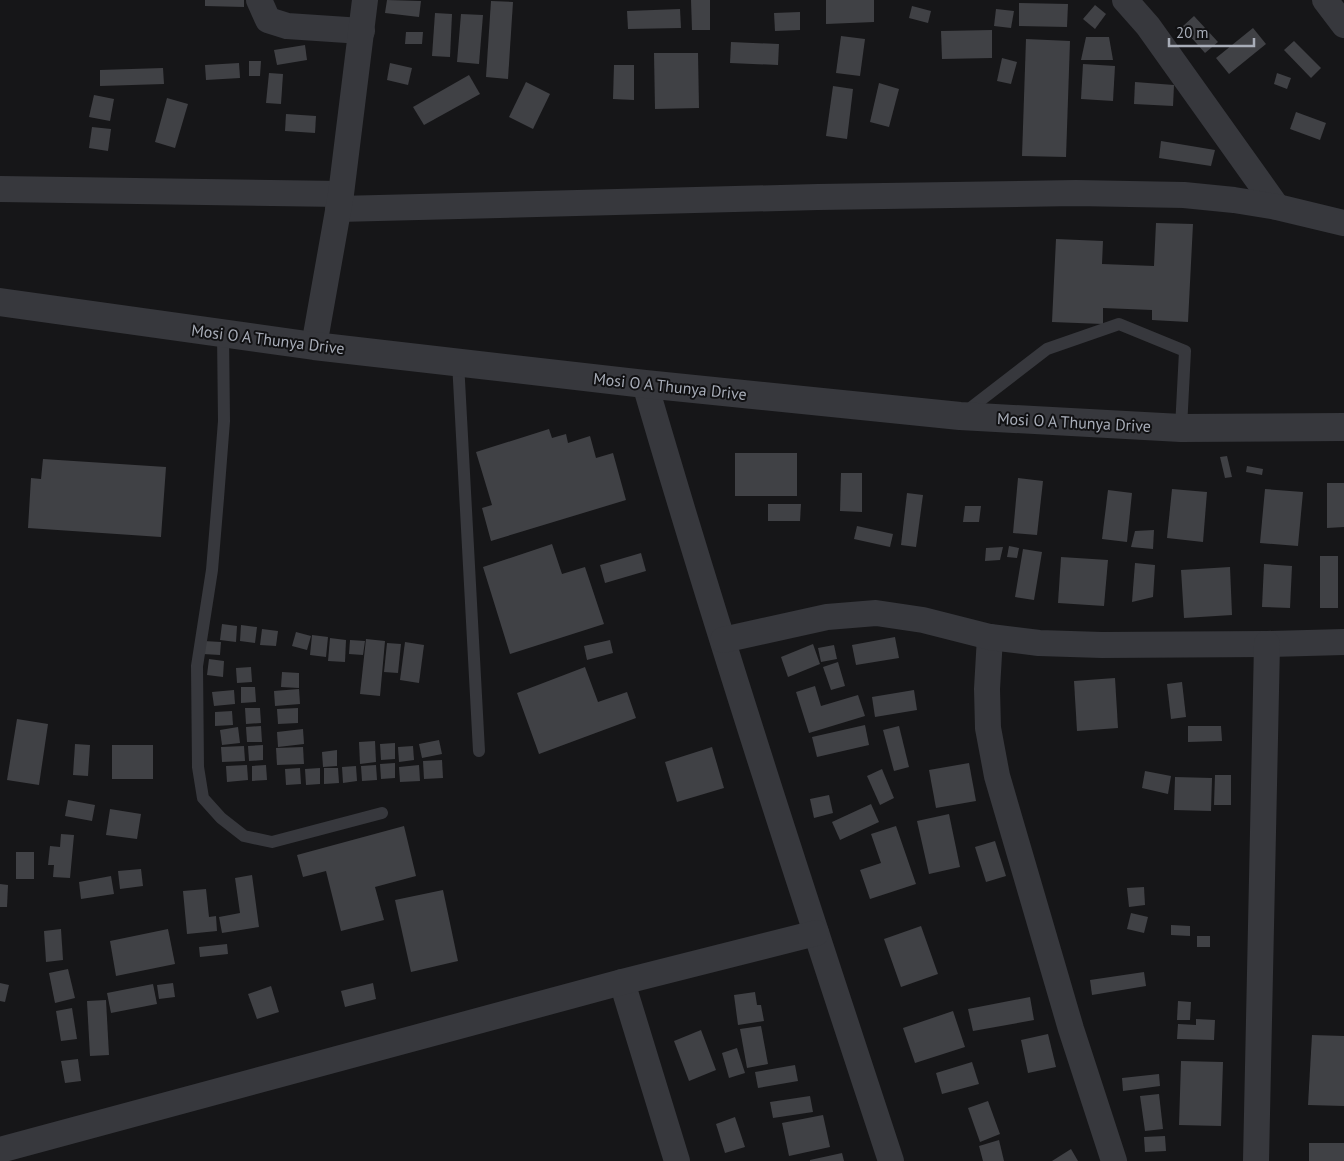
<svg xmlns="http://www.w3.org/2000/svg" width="1344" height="1161" font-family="'PT Sans',sans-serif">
  <rect width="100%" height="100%" fill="#161618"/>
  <g fill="#404145">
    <path d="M205 0H244V7L205 6Z"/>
    <path d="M387 0 421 1 419 17 385 13Z"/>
    <path d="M691 0H710V30H692Z"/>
    <path d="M826 0H874V22L826 24Z"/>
    <path d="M491 1 513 2 508 79 486 77Z"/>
    <path d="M1019 3 1068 4 1067 27 1019 26Z"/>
    <path d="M1095 5 1106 14 1095 29 1083 19Z"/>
    <path d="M912 6 931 11 928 23 909 18Z"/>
    <path d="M680 9 681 28 628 29 627 11Z"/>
    <path d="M996 9 1014 11 1011 28 994 26Z"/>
    <path d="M800 12V30L775 31 774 13Z"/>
    <path d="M435 13 452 14 450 57 432 56Z"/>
    <path d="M461 14 483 15 479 64 457 62Z"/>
    <path d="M1194 16 1218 42 1205 53 1182 27Z"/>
    <path d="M1253 28 1266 44 1229 74 1216 58Z"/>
    <path d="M992 30V58L942 59 941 31Z"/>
    <path d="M406 32H423L422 44H405Z"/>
    <path d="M841 36 865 39 860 76 836 73Z"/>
    <path d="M1086 37H1109L1113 60H1081Z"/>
    <path d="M1026 39 1070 41 1066 157 1022 156Z"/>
    <path d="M1294 41 1321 68 1311 78 1284 50Z"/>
    <path d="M731 42 779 44 778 65 730 63Z"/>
    <path d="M305 45 307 60 277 65 274 50Z"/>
    <path d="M654 53H698L699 108 655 109Z"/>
    <path d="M1002 58 1017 62 1011 84 997 81Z"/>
    <path d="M249 61H261L260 76H249Z"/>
    <path d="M239 63 240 78 206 80 205 65Z"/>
    <path d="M390 63 412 68 408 85 387 80Z"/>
    <path d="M1083 64 1115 66 1113 101 1081 99Z"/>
    <path d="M614 65H634V100L613 99Z"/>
    <path d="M163 68 164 84 100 86V70Z"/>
    <path d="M269 73 283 74 281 104 266 103Z"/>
    <path d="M1277 73 1291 78 1287 89 1274 84Z"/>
    <path d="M469 75 480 94 424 125 413 107Z"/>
    <path d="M526 82 550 94 533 129 509 117Z"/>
    <path d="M1135 82 1174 85 1173 106 1134 104Z"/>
    <path d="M879 83 899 89 889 127 870 122Z"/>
    <path d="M833 86 853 89 847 139 826 136Z"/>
    <path d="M94 95 114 99 110 121 89 117Z"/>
    <path d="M167 98 188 104 175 148 155 142Z"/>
    <path d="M1296 112 1326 123 1320 140 1290 129Z"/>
    <path d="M286 114 316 116 315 133 285 131Z"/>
    <path d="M92 127 111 129 108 151 89 148Z"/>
    <path d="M1161 141 1215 150 1211 166 1159 158Z"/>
    <path d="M1156 223 1193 224 1188 322 1152 320V310L1103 308V324L1052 322 1056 239 1103 241 1102 264 1154 266Z"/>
    <path d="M549 429 552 438 566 434 568 443 590 436 596 458 613 453 626 500 491 541 482 508 492 505 476 452Z"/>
    <rect x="735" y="453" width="62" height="43"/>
    <path d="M1227 456 1232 477 1225 478 1220 457Z"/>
    <path d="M43 459 166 467 161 537 28 528 31 478 41 479Z"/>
    <path d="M1247 466 1263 469 1262 475 1246 472Z"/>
    <path d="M841 473H862V512L840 511Z"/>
    <path d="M1018 478 1043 481 1037 535 1013 533Z"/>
    <path d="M1327 483H1344V527L1327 528Z"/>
    <path d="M1172 489 1207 492 1203 542 1167 538Z"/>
    <path d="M1265 489 1303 492 1298 546 1260 543Z"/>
    <path d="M1108 490 1132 493 1127 542 1102 539Z"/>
    <path d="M907 493 923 495 916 547 901 545Z"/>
    <path d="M768 504H801L800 521H768Z"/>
    <path d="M965 506H981L979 522H963Z"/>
    <path d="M857 526 893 534 890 547 854 539Z"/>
    <path d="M1154 530 1153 549 1131 547 1135 531Z"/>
    <path d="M552 544 562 574 585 567 604 624 510 654 483 567Z"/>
    <path d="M1009 546 1019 548 1017 558 1007 557Z"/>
    <path d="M1003 547 1000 560 985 561 986 548Z"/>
    <path d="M1023 549 1042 552 1034 600 1015 597Z"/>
    <path d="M641 553 646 571 605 583 600 565Z"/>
    <rect x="1320" y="556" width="18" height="52"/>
    <path d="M1061 557 1108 560 1104 606 1058 603Z"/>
    <path d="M1135 563 1155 565 1153 597 1132 602Z"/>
    <path d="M1264 564 1292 566 1290 608 1262 607Z"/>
    <path d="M1230 567 1232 615 1184 618 1181 570Z"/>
    <path d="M222 624 237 626 236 642 220 640Z"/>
    <path d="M241 625 257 627 255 643 240 641Z"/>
    <path d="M262 629 278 631 276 646 260 645Z"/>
    <path d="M296 632 311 636 307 650 292 646Z"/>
    <path d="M312 635 328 637 326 657 310 655Z"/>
    <path d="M895 637 899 658 856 665 852 645Z"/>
    <path d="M330 638 346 640 345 662 328 661Z"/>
    <path d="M366 639 385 641 380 696 360 694Z"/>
    <path d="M350 640 365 641 363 655 349 654Z"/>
    <path d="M610 640 613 653 587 660 584 646Z"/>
    <path d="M204 641 221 642 220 655 203 654Z"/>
    <path d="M405 642 424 645 419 683 400 680Z"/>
    <path d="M387 643 401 644 398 673 384 672Z"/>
    <path d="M813 644 820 664 788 677 781 657Z"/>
    <path d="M834 645 837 659 821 662 818 648Z"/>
    <path d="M209 659 224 661 223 677 207 675Z"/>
    <path d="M838 662 845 686 831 690 823 667Z"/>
    <path d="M251 667 252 682 237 683 236 668Z"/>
    <path d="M585 667 598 702 627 692 636 718 539 754 517 693Z"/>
    <path d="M282 672 299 673V688L281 687Z"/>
    <path d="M1115 678 1118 728 1077 731 1074 681Z"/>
    <path d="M1182 682 1186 717 1171 719 1167 684Z"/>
    <path d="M815 686 821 706 858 695 865 716 809 733 796 692Z"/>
    <path d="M241 687H255L256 702 241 703Z"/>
    <path d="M299 689 300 704 275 706 274 691Z"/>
    <path d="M234 690 235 704 214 706 212 692Z"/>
    <path d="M914 690 917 710 875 717 872 697Z"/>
    <path d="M245 708H260L261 723 246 724Z"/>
    <path d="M298 708V723L278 724 277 709Z"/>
    <path d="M232 711 233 725 215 726V712Z"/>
    <path d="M17 719 48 724 39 785 7 780Z"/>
    <path d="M865 725 869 745 817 757 812 737Z"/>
    <path d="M261 726 262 742H247L246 727Z"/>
    <path d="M899 726 909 767 894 771 883 730Z"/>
    <path d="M1188 726H1221L1222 741 1188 742Z"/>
    <path d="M238 727 240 743 222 745 220 730Z"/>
    <path d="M303 729 304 744 278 747 277 732Z"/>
    <path d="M439 740 442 754 422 758 419 744Z"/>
    <path d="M375 741 376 762 360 764 359 742Z"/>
    <path d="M395 743V759L381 760 380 744Z"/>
    <path d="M75 744 90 745 88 776 73 775Z"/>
    <rect x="112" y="745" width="41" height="34"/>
    <path d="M263 745V760L249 761 248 746Z"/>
    <path d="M244 746 245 761 222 762 221 747Z"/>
    <path d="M413 746 414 760 399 762 398 747Z"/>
    <path d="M303 747 304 764 277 765 276 748Z"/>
    <path d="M712 747 724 788 677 802 665 762Z"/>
    <path d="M337 750V766L323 767 322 752Z"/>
    <path d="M442 760 443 778 424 779 423 761Z"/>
    <path d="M395 763V778L381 779 380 764Z"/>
    <path d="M969 763 976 801 936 808 929 770Z"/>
    <path d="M247 765 248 780 227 782 226 766Z"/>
    <path d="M266 765 267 780 252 781V766Z"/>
    <path d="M376 765 377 780 362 781 361 766Z"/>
    <path d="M419 765 420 781 400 782 399 767Z"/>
    <path d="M356 766 357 781 343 783 342 767Z"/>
    <path d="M300 768 301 784 286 785 285 769Z"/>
    <path d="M320 768V784L306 785 305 769Z"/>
    <path d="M324 768H338L339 783 324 784Z"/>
    <path d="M882 769 894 798 880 805 867 776Z"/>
    <path d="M1145 771 1171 776 1168 794 1142 788Z"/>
    <path d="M1215 775H1231V805H1214Z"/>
    <path d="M1175 777 1212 778 1211 811 1174 810Z"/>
    <path d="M829 795 833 813 814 818 810 799Z"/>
    <path d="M68 800 95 805 92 821 65 816Z"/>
    <path d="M871 804 879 822 840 840 832 822Z"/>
    <path d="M110 809 141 814 137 839 106 835Z"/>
    <path d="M949 814 960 867 929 874 917 821Z"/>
    <path d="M404 826 416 876 375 887 384 920 341 931 326 871 303 877 297 855Z"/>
    <path d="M896 826 916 884 870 899 860 870 881 863 871 834Z"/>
    <path d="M61 834 74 835 70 878 53 877 54 865H48L50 846 60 847Z"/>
    <path d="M995 841 1006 876 986 882 975 847Z"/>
    <rect x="16" y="852" width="18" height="27"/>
    <path d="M141 869 143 886 120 889 118 871Z"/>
    <path d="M252 875 259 927 222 933 219 917 240 913 235 878Z"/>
    <path d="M111 876 114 894 81 899 79 882Z"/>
    <path d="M0 884 8 885 7 907H0Z"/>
    <path d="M1144 887 1145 905 1129 907 1127 888Z"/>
    <path d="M206 889 209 917 216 916 217 931 187 934 183 891Z"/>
    <path d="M443 890 458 961 411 972 395 900Z"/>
    <path d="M1131 913 1148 917 1144 933 1127 929Z"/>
    <path d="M1171 925 1190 926V936L1171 935Z"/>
    <path d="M921 926 938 974 901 987 884 939Z"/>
    <path d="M61 929 63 960 46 962 44 931Z"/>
    <path d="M168 929 175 964 116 976 110 941Z"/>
    <rect x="1197" y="936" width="13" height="11"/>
    <path d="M227 944 228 954 200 957 199 947Z"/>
    <path d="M68 969 75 998 55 1003 49 973Z"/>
    <path d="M1144 972 1146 986 1092 995 1090 980Z"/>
    <path d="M0 983 9 985 5 1002 0 1001Z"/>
    <path d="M173 983 175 997 159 999 157 985Z"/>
    <path d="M373 983 376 999 345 1007 341 991Z"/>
    <path d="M153 984 157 1004 111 1013 107 993Z"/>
    <path d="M271 986 279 1012 257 1019 248 994Z"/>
    <path d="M755 992 757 1005H761L764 1021 738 1025 734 995Z"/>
    <path d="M1030 997 1034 1020 973 1031 968 1009Z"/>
    <path d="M106 1000 109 1055 90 1056 87 1001Z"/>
    <path d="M1178 1001 1191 1002 1190 1020H1177Z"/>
    <path d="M72 1008 77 1039 61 1041 56 1011Z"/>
    <path d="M953 1011 965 1047 915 1063 903 1028Z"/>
    <path d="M1196 1019 1215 1020 1214 1040 1177 1039 1178 1024 1196 1025Z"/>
    <path d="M761 1026 768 1064 747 1068 740 1029Z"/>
    <path d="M701 1030 716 1070 689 1081 674 1041Z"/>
    <path d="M1048 1034 1056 1067 1028 1073 1021 1040Z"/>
    <path d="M1312 1035 1344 1036V1106L1308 1105Z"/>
    <path d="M737 1048 745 1073 729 1078 722 1053Z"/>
    <path d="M78 1059 81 1081 65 1083 61 1061Z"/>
    <path d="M1181 1061 1223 1062 1221 1126 1179 1125Z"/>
    <path d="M972 1062 979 1084 942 1094 936 1073Z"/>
    <path d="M795 1065 798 1081 758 1088 755 1072Z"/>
    <path d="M1159 1074 1160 1086 1123 1091 1122 1078Z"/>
    <path d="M1159 1094 1163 1129 1145 1131 1140 1096Z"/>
    <path d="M810 1096 813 1112 773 1118 770 1102Z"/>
    <path d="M988 1101 1000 1134 980 1142 968 1108Z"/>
    <path d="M823 1115 830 1147 789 1156 782 1123Z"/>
    <path d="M735 1117 745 1147 725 1153 716 1124Z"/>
    <path d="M1165 1136 1166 1151 1145 1152 1144 1137Z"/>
    <path d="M999 1140 1004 1161H983L979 1146Z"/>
    <rect x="1309" y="1143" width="35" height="18"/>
    <path d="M1071 1149 1078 1161H1052Z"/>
    <path d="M842 1153 844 1161H810V1160Z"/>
  </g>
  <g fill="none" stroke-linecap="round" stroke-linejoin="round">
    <g stroke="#37383d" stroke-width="12">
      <path d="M223 334 224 421 218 498 212 570 197 666 198 767 203 798 221 818 244 836 272 842 382 813"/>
      <path d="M458 362 479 751"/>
      <path d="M964 413 1047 349 1119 324 1185 351 1181 428"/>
    </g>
    <g stroke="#37383d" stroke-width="26">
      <path d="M259 0 268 20 287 26 362 31"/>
      <path d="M1125 0 1148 26 1277 207"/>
      <path d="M1325 0 1344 25"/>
      <path d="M0 189 341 194"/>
      <path d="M338 209 818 197 1076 193 1184 195 1234 200 1277 207 1344 223"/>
      <path d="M314 346 341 194 365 0"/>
      <path d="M645 384C721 645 806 903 891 1161"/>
      <path d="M990 637 987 689 988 728 997 776 1071 1029 1114 1161"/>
      <path d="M723 640 827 617 876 613 923 620 990 637 1039 643 1102 645 1267 644 1344 642"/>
      <path d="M622 982 677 1161"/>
      <path d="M0 1150 622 982 816 933"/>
      <path d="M1256 1161 1267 644"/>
    </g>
    <path stroke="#37383d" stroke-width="28" d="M0 302 314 346 645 384 960 416 1181 428 1344 427"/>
  </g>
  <g text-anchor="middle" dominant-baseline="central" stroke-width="4" stroke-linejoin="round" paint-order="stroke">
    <g font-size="16" fill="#a8adb8" stroke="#111113">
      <text transform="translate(268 339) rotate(7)">Mosi O A Thunya Drive</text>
      <text transform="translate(670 386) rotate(6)">Mosi O A Thunya Drive</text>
      <text transform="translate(1074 422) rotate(3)">Mosi O A Thunya Drive</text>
    </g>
  </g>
  <path d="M1169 38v8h85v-8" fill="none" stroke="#a8adb8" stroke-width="2.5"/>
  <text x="1176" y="38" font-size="15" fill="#a8adb8" stroke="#111113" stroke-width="4" paint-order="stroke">20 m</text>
</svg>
